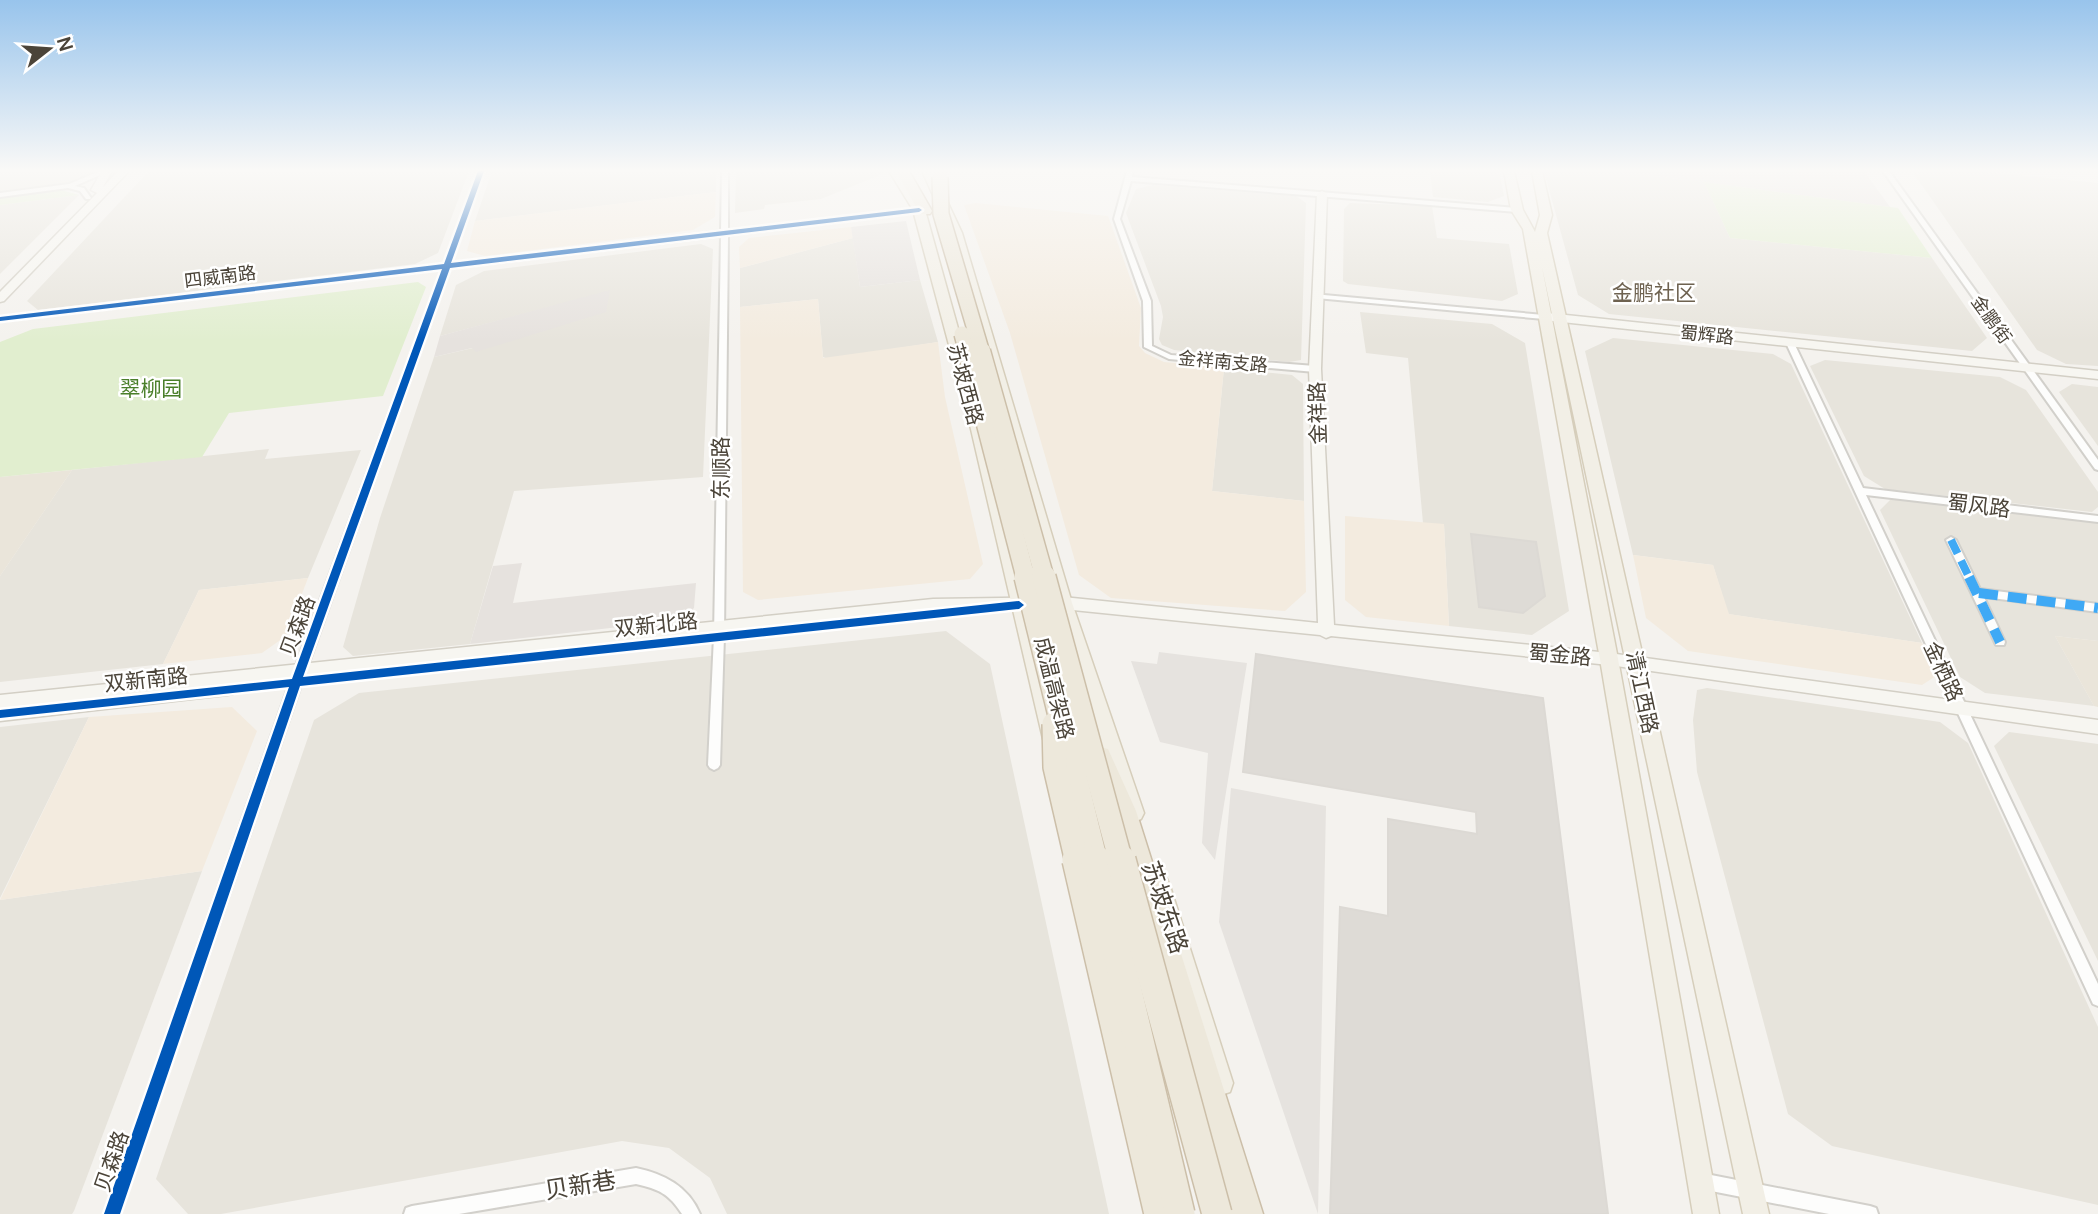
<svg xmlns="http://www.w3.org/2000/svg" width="2098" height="1214" font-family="Manrope,'Noto Sans SC',sans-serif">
  <rect width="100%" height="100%" fill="#f4f2ee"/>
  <g fill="#e7e4dc">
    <path d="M0 171H99L81 181 0 191Z"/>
    <path d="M149 171H469L438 253 415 264 38 310 27 301Z"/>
    <path d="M492 171H716V192L475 221Z"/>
    <path d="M736 171H884L885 173 821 199 765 205 764 209 735 213Z"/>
    <path d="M1430 171H1499L1504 196 1488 202 1433 197Z"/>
    <path d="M1544 171H1611L1704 182 1730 238 1932 258 1987 338 1972 351 1609 314 1578 295Z"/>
    <path d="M1912 171H1975L2098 183V366L2066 364 2037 350Z"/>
    <path d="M1153 185 1296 196 1306 203 1301 360 1289 362 1174 350 1162 345 1159 339 1163 317 1161 306 1126 213 1136 189Z"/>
    <path d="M79 195 0 274V205Z"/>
    <path d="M1350 203 1432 206 1437 238 1509 244 1518 294 1502 301 1348 284 1343 281 1344 209Z"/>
    <path d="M853 238 860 287 920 280 938 342 828 359 823 357 818 299 740 307V268Z"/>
    <path d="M701 244 713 249 703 477 514 491 470 644 353 656 343 647 380 518 434 357 473 348 610 291 440 336 456 285 484 271Z"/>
    <path d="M1360 312 1492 324 1525 343 1569 611 1532 635 1449 626 1444 525 1423 523 1408 358 1366 353Z"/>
    <path d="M1613 338 1773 354 1791 364 1922 643 1728 614 1713 565 1633 555 1585 351Z"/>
    <path d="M1825 360 2000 377 2026 390 2098 492V507L2092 512 1885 489 1864 476 1810 366Z"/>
    <path d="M1224 368 1292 375 1303 384 1304 501 1212 491Z"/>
    <path d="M2072 384 2098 387V446L2059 392Z"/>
    <path d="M269 449 265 459 361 450 308 578 199 590 163 664 0 682V576L72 470Z"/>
    <path d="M1891 499 2098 523V641L2055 636 2094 706 1985 693 1960 677 1880 510Z"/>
    <path d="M946 631 990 664 1109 1214H727L710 1178 669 1148 622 1141 221 1214H188L156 1179 314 720 359 693Z"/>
    <path d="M1707 688 1940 722 1968 743 2098 1027V1205L1832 1146 1788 1114 1697 772 1693 720 1697 690Z"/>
    <path d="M89 717 0 898V727Z"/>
    <path d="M2009 732 2098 744V961L1994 746Z"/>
    <path d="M202 871 74 1211 72 1214H0V900Z"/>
  </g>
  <g fill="#f3ebdf">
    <path d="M716 192 715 217 693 230 485 256 467 251 475 221Z"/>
    <path d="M976 203 1108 216 1141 308 1139 346 1145 353 1164 362 1224 368 1212 491 1304 501 1306 592 1285 611 1111 598 1079 575 1010 333 964 205Z"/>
    <path d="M851 227 853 238 740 268 739 247 749 238Z"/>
    <path d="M818 299 823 358 938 342 945 397 983 564 970 579 758 600 743 592 740 307Z"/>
    <path d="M1345 516 1444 524 1449 626 1366 617 1345 600Z"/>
    <path d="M1633 555 1713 565 1729 614 1922 643 1936 676 1922 685 1688 651 1646 618Z"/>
    <path d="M308 578 286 636 262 653 163 664 199 590Z"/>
    <path d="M232 707 257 731 202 871 0 900 89 717Z"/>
  </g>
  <g fill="#e6e2de">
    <path d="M1611 171H1864L1890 207 1704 182Z"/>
    <path d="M906 221 920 280 860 287 851 227Z"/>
    <path d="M610 290 606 312 476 352 472 348 434 357 440 336Z"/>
    <path d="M522 563 513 603 696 583 694 608 680 620 470 644 493 566Z"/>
  </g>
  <g fill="#eae5da">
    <path d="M72 470 0 576V477Z"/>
    <path d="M2055 636 2098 641V707L2094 706Z"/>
  </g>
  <g fill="#e1eecf">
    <path d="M1704 182 1898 208 1932 258 1730 238Z"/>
    <path d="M61 190 79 195 0 205V198Z"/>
    <path d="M418 282 426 287 383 396 229 413 202 457 0 477V342L33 329Z"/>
  </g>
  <g fill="#e6e3df">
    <path d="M1159 652 1247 663 1215 860 1202 843 1208 753 1160 742 1131 661 1157 664Z"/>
    <path d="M1231 788 1326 806 1318 1214 1219 922Z"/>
  </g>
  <g fill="#dedbd6" stroke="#dcd9d4" stroke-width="2">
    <path d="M1471 534 1536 542 1545 596 1523 613 1479 607Z"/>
    <path d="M1256 654 1543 698 1608 1214H1330L1340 907 1388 916V819L1477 834 1476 812 1243 772Z"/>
  </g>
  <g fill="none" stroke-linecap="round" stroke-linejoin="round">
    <defs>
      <g id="street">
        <path d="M100 171H109L75 186 84 188 91 198 90 199H86L80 191 68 188 0 197V193L69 184Z"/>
        <path d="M478 171H484L451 263 721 231 722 171H728V231L919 208 922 210 919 212 728 235 724 636 720 765 718 768 714 770 710 768 708 765 714 636 721 236 450 268 302 682 120 1214H104L290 682 442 269 0 321V317L444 264Z"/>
        <path d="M1127 171H1133L1132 177 1517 208 1520 210 1517 212 1131 181 1120 219 1151 301 1152 346 1171 355 1315 366 1319 369 1315 372 1169 359 1144 347 1143 301 1114 219Z"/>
        <path d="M1883 171H1889L2098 460V470L2095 469Z"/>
        <path d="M1313 294 1544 315 1548 317 1544 319 1316 298H1313Z"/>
        <path d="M1787 341H1790L1794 343 1863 488 2098 516V522L1866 495 2098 984V1006L2093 1004 1786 343Z"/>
        <path d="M1951 537 1956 540 1980 589 2098 604V612L1984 597 2005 642 2004 645H1996L1946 540Z"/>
        <path d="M636 1168C664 1174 688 1186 700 1214H682C669 1194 659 1189 636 1184L459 1214H404L406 1208 412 1206Z"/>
        <path d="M1701 1173 1870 1206 1876 1208 1878 1214H1829L1701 1189 1695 1187 1693 1181 1695 1175Z"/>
      </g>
      <g id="secondary">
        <path d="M102 171H112L103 187 118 171H129L4 301 0 302V292L97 193 91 190Z"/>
        <path d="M1322 191 1327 194 1321 369 1334 625 1609 653 2098 720V734L1609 665 1331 636 1326 638 1320 635 1063 609 933 611 232 684 235 689 233 694 227 695 0 721V695L933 599 1063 597 1318 623 1309 369 1317 194Z"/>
        <path d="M1547 313 2098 371V379L1543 320 1541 317Z"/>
      </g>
      <g id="primary">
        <path d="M889 171H900L925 210 971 375 969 378H959L957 375 913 210Z"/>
        <path d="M922 171H933L962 233 1072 603 1144 813 1141 819 1134 822 1127 819 1124 813 1054 603 950 233Z"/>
        <path d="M1504 171H1514L1523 210 1535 232 1540 215 1532 171H1542L1552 215 1547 233 1769 1214H1743L1542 267 1618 659 1719 1214H1693L1600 659 1523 229 1511 210Z"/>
        <path d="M974 408 981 412 1063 739 1060 744 1053 747 1046 744 1043 739 967 412Z"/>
        <path d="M1159 876 1167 879 1170 886 1233 1083 1230 1092 1221 1095 1212 1092 1209 1083 1148 886 1151 879Z"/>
      </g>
      <g id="highway">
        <path d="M896 171H909L932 211 930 214H920Z"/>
        <path d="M1100 747 1108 749 1136 811 1263 1214H1231L1112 811 1088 756 1092 749Z"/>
      </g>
    </defs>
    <use href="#street" stroke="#d2d0cb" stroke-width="4"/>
    <use href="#secondary" stroke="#d3cfc5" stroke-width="3"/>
    <use href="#primary" stroke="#d6cebb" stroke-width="3"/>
    <use href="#highway" stroke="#ccbfa9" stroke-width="3"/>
    <use href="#street" fill="#fdfdfc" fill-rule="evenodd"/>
    <use href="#secondary" fill="#f7f6f1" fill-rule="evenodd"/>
    <use href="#primary" fill="#f2efe6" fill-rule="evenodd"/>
    <use href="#highway" fill="#ede8db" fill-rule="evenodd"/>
    <defs>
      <g id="highway-bridge-far3">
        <path d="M940 177 941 214 982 353"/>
        <path d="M962 334 967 353"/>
      </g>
      <g id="highway-bridge-far2">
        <path d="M967 351 1026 579"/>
        <path d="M981 351 1045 579"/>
      </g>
      <g id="highway-bridge-far1">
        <path d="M1026 577 1096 862"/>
        <path d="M1044 577 1121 862"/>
        <path d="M1054 724 1055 767 1077 862"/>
      </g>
      <g id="highway-bridge">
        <path d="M1077 860 1159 1214"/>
        <path d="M1096 860 1180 1214"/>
        <path d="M1121 860 1217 1214"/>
      </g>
    </defs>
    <use href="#highway-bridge-far3" stroke="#ccbfa9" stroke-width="18" stroke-linecap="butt"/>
    <use href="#highway-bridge-far2" stroke="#ccbfa9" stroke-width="21" stroke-linecap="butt"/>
    <use href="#highway-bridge-far1" stroke="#ccbfa9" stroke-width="26" stroke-linecap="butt"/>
    <use href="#highway-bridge" stroke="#ccbfa9" stroke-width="32" stroke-linecap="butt"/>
    <use href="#highway-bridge-far3" stroke="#ede8db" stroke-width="15"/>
    <use href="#highway-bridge-far2" stroke="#ede8db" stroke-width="18"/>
    <use href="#highway-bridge-far1" stroke="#ede8db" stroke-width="23"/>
    <use href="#highway-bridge" stroke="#ede8db" stroke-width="29"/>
    <path stroke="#3fa9f5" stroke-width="8" stroke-dasharray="15 8" stroke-linecap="butt" d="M1951 540 1970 579"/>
    <g stroke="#3fa9f5" stroke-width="10" stroke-dasharray="19 10" stroke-linecap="butt">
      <path d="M1969 577 2000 642"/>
      <path d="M1979 593 2098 608"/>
    </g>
    <defs>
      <path id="cycleway" d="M478 171H484L451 263 919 208 922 210 919 212 450 268 303 677 1019 601 1024 605 1019 609 300 686 120 1214H104L289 687 0 718V710L292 679 442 269 0 321V317L444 264Z"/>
    </defs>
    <use href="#cycleway" stroke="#fff" stroke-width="5"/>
    <use href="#cycleway" fill="#0057b8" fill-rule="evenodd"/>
  </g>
  <linearGradient id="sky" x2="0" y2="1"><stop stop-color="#98c4ec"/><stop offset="0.5" stop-color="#faf9f7"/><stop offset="1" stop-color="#faf9f7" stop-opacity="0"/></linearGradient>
  <rect width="2098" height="341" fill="url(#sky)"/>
  <g text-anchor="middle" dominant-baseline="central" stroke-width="5" stroke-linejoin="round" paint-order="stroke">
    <g font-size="18" fill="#4b4439" stroke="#fff">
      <text transform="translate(220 276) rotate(-7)">四威南路</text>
      <text transform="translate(1992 319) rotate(54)">金鹏街</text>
      <text transform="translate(1707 334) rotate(6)">蜀辉路</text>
      <text transform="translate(1223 361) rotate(5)">金祥南支路</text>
    </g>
    <g font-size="21" fill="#6e6250" stroke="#fff">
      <text x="1654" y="292">金鹏社区</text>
    </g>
    <g font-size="21" fill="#4b4439" stroke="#fff">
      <text transform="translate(966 384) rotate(75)">苏坡西路</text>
      <text transform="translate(1317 413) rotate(-92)">金祥路</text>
      <text transform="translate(720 468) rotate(-90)">东顺路</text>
      <text transform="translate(1979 505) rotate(7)">蜀风路</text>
      <text transform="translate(656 624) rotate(-6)">双新北路</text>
      <text transform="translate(297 626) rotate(-70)">贝森路</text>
      <text transform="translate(1560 654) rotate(5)">蜀金路</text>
      <text transform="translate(1944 671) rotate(65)">金栖路</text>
      <text transform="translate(146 679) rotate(-6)">双新南路</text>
      <text transform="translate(1055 688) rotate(76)">成温高架路</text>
      <text transform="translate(1643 692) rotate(78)">清江西路</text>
      <text transform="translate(111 1161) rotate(-71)">贝森路</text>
    </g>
    <g font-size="21" fill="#4a7f2a" stroke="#fff">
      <text x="151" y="388">翠柳园</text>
    </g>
    <g font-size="24" fill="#4b4439" stroke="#fff">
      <text transform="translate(1166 907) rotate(71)">苏坡东路</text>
      <text transform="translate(580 1184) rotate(-9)">贝新巷</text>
    </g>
  </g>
  <g transform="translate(49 49) rotate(73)" stroke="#ffffff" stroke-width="5" paint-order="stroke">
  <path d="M0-5L12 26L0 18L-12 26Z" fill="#4b4439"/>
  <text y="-10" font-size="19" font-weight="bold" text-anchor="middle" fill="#4b4439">N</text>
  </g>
</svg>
